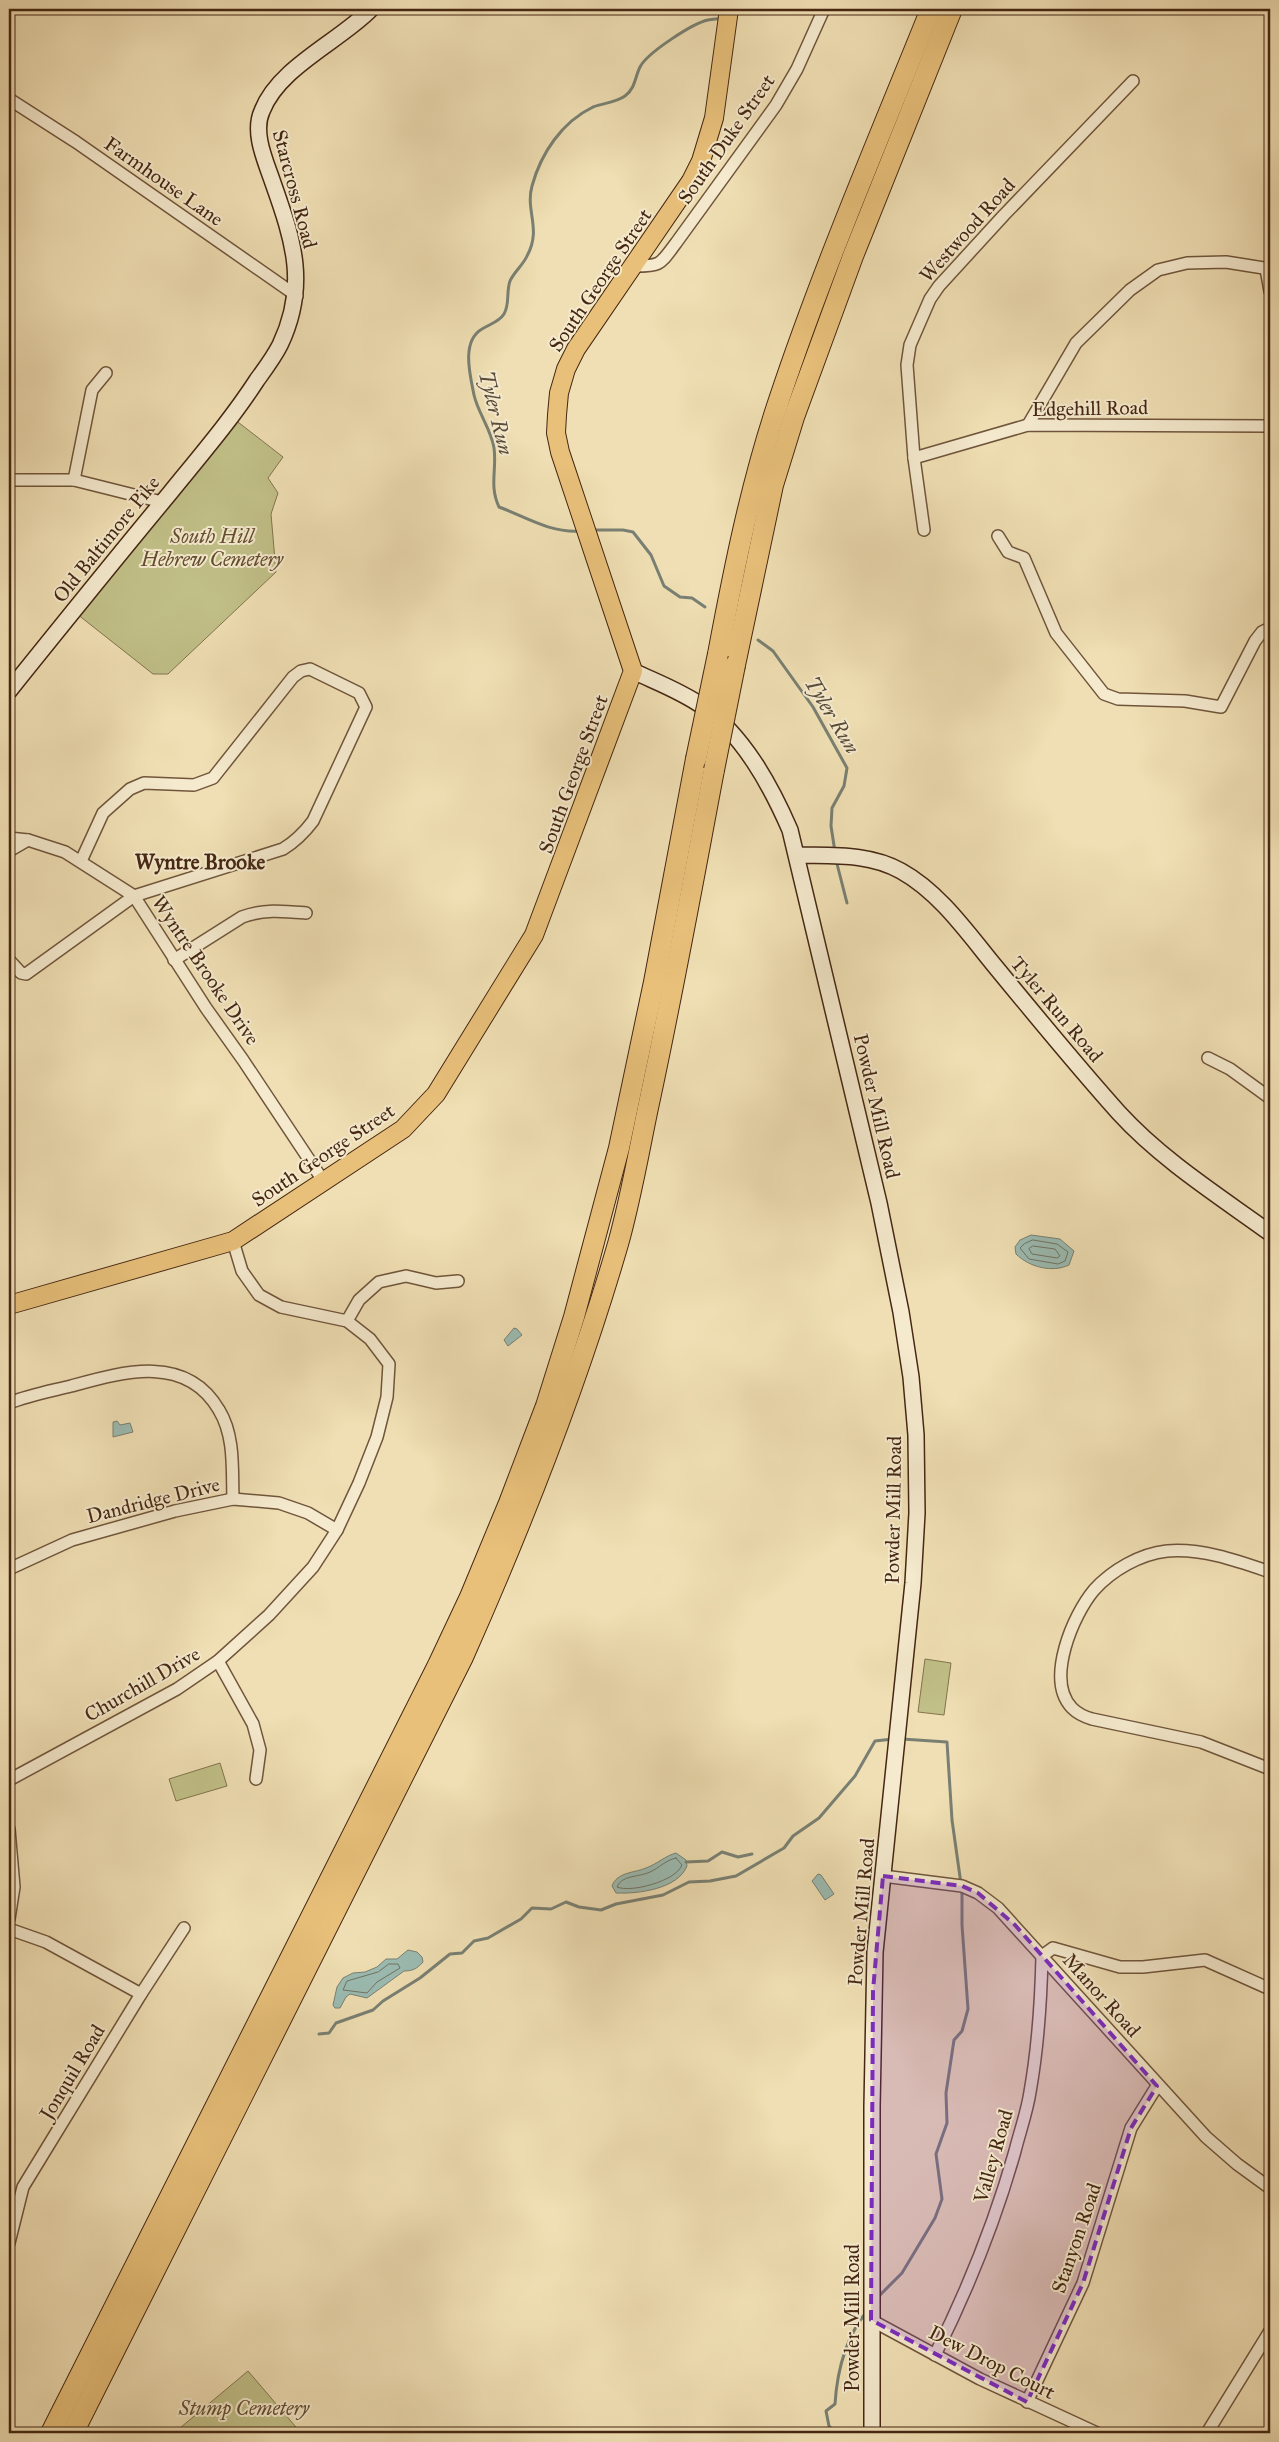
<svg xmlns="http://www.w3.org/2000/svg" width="1279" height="2442" font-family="'IM FELL Great Primer',serif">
  <rect width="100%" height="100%" fill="#f0dfb4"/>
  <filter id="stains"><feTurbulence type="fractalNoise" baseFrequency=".004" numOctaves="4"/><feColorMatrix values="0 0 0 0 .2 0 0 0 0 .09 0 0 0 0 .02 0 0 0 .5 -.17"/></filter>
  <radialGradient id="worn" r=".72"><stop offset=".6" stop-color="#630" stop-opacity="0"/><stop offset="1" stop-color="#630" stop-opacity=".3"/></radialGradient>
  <g fill="#c1c088" stroke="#83744e">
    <path d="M234 419 283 457 268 478 278 493 271 514 276 572 168 674H153L77 614Z"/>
    <path d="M925 1659 951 1663 944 1715 918 1712Z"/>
    <path d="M220 1763 227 1786 176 1801 169 1779Z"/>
    <path d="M248 2371 301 2433H174Z"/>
  </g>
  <g fill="#9bbcb3" stroke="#798073">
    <path d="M1031 1235 1060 1239 1074 1251 1069 1265C1052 1273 1029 1267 1016 1254L1015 1247 1020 1240Z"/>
    <path d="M514 1328 517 1329 522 1335 508 1346 504 1340Z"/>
    <path d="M117 1421 120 1425 130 1423 133 1432 113 1437V1422Z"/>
    <path d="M676 1853 686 1860 687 1866C678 1889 638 1894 616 1893L612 1886C617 1872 634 1873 646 1868 657 1864 665 1856 676 1853Z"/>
    <path d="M818 1874 821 1875 834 1894 825 1900 812 1881Z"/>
    <path d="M408 1950 417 1952 422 1957 423 1962C417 1969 412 1971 404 1971L367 1998 350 1994 346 1997 340 2008H335L333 2005 337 1987 343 1978 353 1973 365 1972 377 1967 386 1959H397Z"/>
  </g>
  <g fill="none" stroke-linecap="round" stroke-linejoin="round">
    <g stroke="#707263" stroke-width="1">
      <path d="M1033 1240 1057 1244 1068 1252 1065 1261 1058 1264 1029 1259 1020 1248 1024 1244Z"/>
      <path d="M1033 1246 1055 1249 1060 1256 1057 1258 1032 1254 1029 1249Z"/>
      <path d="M676 1858 682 1865C676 1881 631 1893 617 1887 621 1875 640 1877 650 1872 659 1868 666 1860 676 1858Z"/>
      <path d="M389 1964H398L400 1968 377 1982 367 1993 343 1990 347 1981 378 1972Z"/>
    </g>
    <g stroke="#798073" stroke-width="3">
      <path d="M734 15 749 9"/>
      <path d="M591 530H623L633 532 651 555 664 586 680 597 692 598 705 607"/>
      <path d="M580 531C550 533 526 517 499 507 489 486 497 469 494 448 491 429 478 413 474 395 470 375 461 341 482 329 490 324 499 322 504 314 510 304 506 292 510 281 514 272 523 265 527 256 542 229 525 211 532 186 541 153 562 122 593 107 603 103 615 103 625 96 635 89 635 77 640 67 647 53 693 23 708 20 713 19 718 19 723 18"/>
      <path d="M758 640 773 651 813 707 847 768 844 786 832 808 831 826 835 852"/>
      <path d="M836 860 847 903"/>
      <path d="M902 1739 947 1742 952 1820 961 1884"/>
      <path d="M686 1862 708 1861 722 1852 738 1857 752 1854"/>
      <path d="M319 2034 329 2033 336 2023 373 2010 383 2001 420 1978 450 1954 462 1953 474 1941 488 1938 521 1919 532 1908 551 1909 566 1902 579 1907 601 1910 616 1904 663 1895 689 1882 710 1881 736 1876 784 1848 793 1836 819 1818 855 1776 875 1741 893 1739"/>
      <path d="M877 2298 902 2273 935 2218 942 2199 936 2154 947 2123 946 2093 954 2040 962 2031 968 2009 962 1925V1890"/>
      <path d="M845 2433V2431L835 2432 829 2426 826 2411 835 2404C837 2372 846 2337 867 2311"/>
    </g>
    <defs>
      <g id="street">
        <path d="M9 99 76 142 297 296"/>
        <path d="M635 266C662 266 660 264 676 243L776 105 797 69 824 9"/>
        <path d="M1266 269 1270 291"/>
        <path d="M1028 425 1076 343 1130 290 1158 270 1187 263 1226 262 1270 269"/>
        <path d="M914 458 1028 425 1270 426"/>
        <path d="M9 480H74L162 502"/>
        <path d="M74 480 92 390 106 373"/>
        <path d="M924 530 914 458 907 365 910 345 930 299 939 286 1004 215 1133 81"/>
        <path d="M998 536 1008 552 1024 558 1056 633 1104 694 1118 699 1185 701 1221 707 1255 641 1262 632 1270 628"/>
        <path d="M9 838 28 840 65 852 134 896 206 1008 243 1060 324 1182"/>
        <path d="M9 851 28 840"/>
        <path d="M9 960 21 973 26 974 134 896 283 849C296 841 304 833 313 821L366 707 359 693 310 669 301 671 293 677 213 778 194 785 144 783 130 789 103 813 81 861"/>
        <path d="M174 960 242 917C263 909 283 911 306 913"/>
        <path d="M1208 1058 1230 1069 1270 1098"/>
        <path d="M347 1321 359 1300 379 1282 406 1276 436 1283 458 1281"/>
        <path d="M9 1403C29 1395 51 1391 71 1386 122 1372 186 1353 219 1410 235 1436 232 1470 233 1499"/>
        <path d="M9 1569 72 1540 175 1511 233 1499 279 1503 308 1513 337 1530"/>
        <path d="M1270 1572C1238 1561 1202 1548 1167 1551 1140 1554 1112 1570 1094 1590 1073 1615 1045 1680 1072 1708 1078 1714 1085 1717 1092 1719L1201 1742 1270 1769"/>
        <path d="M218 1661 253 1724 260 1750 256 1779"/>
        <path d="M9 1780 177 1689 218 1661 269 1615 313 1567 337 1530 359 1483 377 1437 387 1397 389 1364 370 1339 347 1321 281 1307 259 1295 242 1271 233 1241"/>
        <path d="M9 1829 14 1887 9 1919"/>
        <path d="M883 1876 962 1886 978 1893 998 1908 1206 2137 1237 2164 1270 2188"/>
        <path d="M9 1929 46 1942 141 1994"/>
        <path d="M9 2243 23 2187 141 1994 184 1928"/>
        <path d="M871 2320 980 2379 1097 2433"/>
        <path d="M935 2355C968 2289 995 2222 1015 2151 1020 2131 1027 2112 1030 2092 1038 2047 1041 2001 1042 1956L1053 1948 1120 1967H1143L1205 1960 1270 1989"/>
        <path d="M1027 2402 1083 2283 1131 2128 1157 2086"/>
        <path d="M1207 2433 1270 2331"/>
      </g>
      <g id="secondary">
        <path d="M633 671C656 682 681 691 702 706 743 735 770 784 790 830L879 1203 901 1312 911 1377 916 1435 917 1513 913 1583 875 1952 872 2107V2433"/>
        <path d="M9 691C62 625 116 558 170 493 200 456 231 420 257 380 265 369 274 357 280 345 308 286 294 242 273 183 266 162 252 133 262 111 279 67 340 41 371 9"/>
        <path d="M797 855C833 856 869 853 901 871 939 892 967 932 994 965 1035 1015 1076 1065 1119 1113 1162 1160 1219 1196 1270 1233"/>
      </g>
      <path id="primary" d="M9 1305 233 1241 403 1129 436 1094 534 935 633 671 560 452 556 433 557 415 559 393 566 369 576 349 691 181 701 161 714 118 729 9"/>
      <g id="highway">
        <path d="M718 654C734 569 751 483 779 400 823 268 879 138 931 9"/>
        <path d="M735 665 773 485 794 417 853 256 952 9"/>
        <path d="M51 2433 438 1665 470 1597 509 1503 546 1406 574 1317 619 1148 654 982 696 759"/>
        <path d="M73 2433 463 1657C523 1522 577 1385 618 1244 631 1198 639 1150 649 1103 673 992 693 881 714 770"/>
      </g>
    </defs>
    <use href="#street" stroke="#70553b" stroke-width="14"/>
    <use href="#secondary" stroke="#452713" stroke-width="18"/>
    <use href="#primary" stroke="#452713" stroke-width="20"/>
    <use href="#highway" stroke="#452713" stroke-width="22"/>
    <use href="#street" stroke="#f5eace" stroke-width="11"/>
    <use href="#secondary" stroke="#f5eace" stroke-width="15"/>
    <use href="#primary" stroke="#e8c07a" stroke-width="18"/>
    <use href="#highway" stroke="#e8c07a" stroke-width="20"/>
    <defs>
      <g id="highway-bridge">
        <path d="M696 759 718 654"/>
        <path d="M714 770 735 665"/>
      </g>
    </defs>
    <use href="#highway-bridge" stroke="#452713" stroke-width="22" stroke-linecap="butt"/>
    <use href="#highway-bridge" stroke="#e8c07a" stroke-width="20"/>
  </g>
  <path fill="#7b2cbf" fill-opacity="0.2" stroke="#7b2cbf" stroke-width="4" stroke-dasharray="10 6" stroke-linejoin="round" d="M883 1876 962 1886 978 1893 1015 1925 1157 2086 1131 2128 1083 2283 1027 2402 871 2320 873 1991Z"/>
  <g text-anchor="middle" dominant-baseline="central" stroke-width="4" stroke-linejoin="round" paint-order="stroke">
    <g font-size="20" fill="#452713" stroke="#f5eace">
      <text transform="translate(726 139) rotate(-55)">South Duke Street</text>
      <text transform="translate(164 181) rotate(35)">Farmhouse Lane</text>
      <text transform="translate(295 189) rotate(75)">Starcross Road</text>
      <text transform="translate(967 230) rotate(-48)">Westwood Road</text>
      <text transform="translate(600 280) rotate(-56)">South George Street</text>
      <text transform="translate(1090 408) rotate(-1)">Edgehill Road</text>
      <text transform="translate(106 539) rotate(-51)">Old Baltimore Pike</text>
      <text transform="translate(573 774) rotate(-70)">South George Street</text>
      <text transform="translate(206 970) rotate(56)">Wyntre Brooke Drive</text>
      <text transform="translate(1057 1009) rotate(50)">Tyler Run Road</text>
      <text transform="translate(877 1106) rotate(77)">Powder Mill Road</text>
      <text transform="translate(323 1155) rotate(-34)">South George Street</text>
      <text transform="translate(153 1500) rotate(-14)">Dandridge Drive</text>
      <text transform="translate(893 1510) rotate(-89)">Powder Mill Road</text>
      <text transform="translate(142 1684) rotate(-30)">Churchill Drive</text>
      <text transform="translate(861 1912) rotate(-85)">Powder Mill Road</text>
      <text transform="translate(1102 1995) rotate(48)">Manor Road</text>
      <text transform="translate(72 2072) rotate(-59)">Jonquil Road</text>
      <text transform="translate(993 2156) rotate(-74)">Valley Road</text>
      <text transform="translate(1076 2238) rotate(-71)">Stanyon Road</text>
      <text transform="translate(852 2318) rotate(-90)">Powder Mill Road</text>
      <text transform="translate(992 2362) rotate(27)">Dew Drop Court</text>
    </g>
    <g font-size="20" font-style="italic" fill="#644d30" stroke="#f5eace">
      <text x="212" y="536">South Hill<tspan x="212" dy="23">Hebrew Cemetery</tspan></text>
      <text x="244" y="2408">Stump Cemetery</text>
    </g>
    <g font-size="21" font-style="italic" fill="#5a4c3b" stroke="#f5eace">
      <text transform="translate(496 413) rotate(76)">Tyler Run</text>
      <text transform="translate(832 715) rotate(59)">Tyler Run</text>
    </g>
    <g font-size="21" font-weight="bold" fill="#452713" stroke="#f5eace">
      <text x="200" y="862">Wyntre Brooke</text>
    </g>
  </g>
  <rect width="1279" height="2442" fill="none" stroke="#f0dfb4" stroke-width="30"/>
  <rect x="10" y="10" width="1259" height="2422" fill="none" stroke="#452713" stroke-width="2.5"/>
  <rect x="15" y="15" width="1249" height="2412" fill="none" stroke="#452713"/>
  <rect width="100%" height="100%" filter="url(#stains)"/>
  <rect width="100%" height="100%" fill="url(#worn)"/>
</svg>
